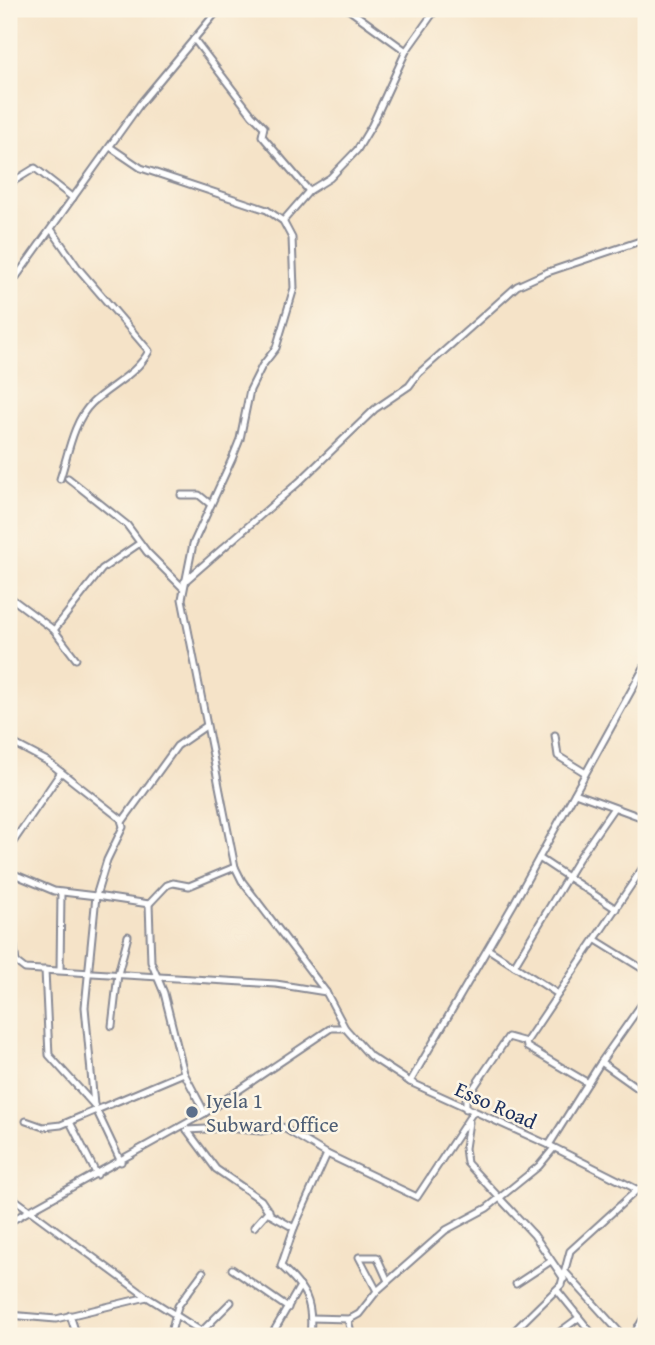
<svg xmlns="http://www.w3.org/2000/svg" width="655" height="1345" font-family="'Gentium Book Plus',serif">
  <rect width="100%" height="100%" fill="#fcf5e5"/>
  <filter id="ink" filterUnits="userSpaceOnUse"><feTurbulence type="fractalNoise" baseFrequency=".0143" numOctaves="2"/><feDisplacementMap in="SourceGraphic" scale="14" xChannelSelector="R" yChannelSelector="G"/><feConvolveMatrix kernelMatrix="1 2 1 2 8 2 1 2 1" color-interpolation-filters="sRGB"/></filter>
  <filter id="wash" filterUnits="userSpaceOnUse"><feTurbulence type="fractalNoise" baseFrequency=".00686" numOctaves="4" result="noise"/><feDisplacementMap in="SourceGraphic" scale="28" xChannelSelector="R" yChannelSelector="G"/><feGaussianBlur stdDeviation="1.57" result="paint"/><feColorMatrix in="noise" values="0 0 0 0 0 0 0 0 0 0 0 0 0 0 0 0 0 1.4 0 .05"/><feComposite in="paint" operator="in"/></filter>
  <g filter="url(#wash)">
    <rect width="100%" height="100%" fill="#f5e3c8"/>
  </g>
  <g filter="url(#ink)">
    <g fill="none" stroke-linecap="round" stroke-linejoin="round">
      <defs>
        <g id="minor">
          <path d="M348 9 406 51"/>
          <path d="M194 39 252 115 264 127 262 136 309 191"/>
          <path d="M110 147 141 168 267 210 283 221 292 238 294 288 276 348 262 366 250 390 240 439 232 459 193 544 182 599 235 867 242 881 326 992 345 1028 370 1056 410 1082 549 1145 646 1194"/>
          <path d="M9 184 35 168 73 198"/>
          <path d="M283 221 309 191 330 178 357 150 372 125 406 51 436 9"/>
          <path d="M51 229 78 268 149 351C136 375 111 385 92 403 73 421 68 455 60 479"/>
          <path d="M9 287 140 104 219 9"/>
          <path d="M68 478 127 525 147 552 182 587"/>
          <path d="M181 495H199L210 504"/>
          <path d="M184 582 299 482 375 409 409 386 418 374 517 286 548 272 646 239"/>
          <path d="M11 598 54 630 76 659"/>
          <path d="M54 630 102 569 140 543"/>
          <path d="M555 735 558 756 584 772"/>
          <path d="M9 741 47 761 121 819 123 827 107 860 96 896 54 891 9 872"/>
          <path d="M575 793 646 819"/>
          <path d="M122 822 177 746 206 726"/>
          <path d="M9 848 61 772"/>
          <path d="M539 858 616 909"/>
          <path d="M149 904 167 885 173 883 189 886 235 867"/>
          <path d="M9 932 13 940 16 962 25 969 276 984 326 992"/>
          <path d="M596 940 646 971"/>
          <path d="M488 949 558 994"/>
          <path d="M514 966 579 858 613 809"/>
          <path d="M45 970 49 1055 94 1105"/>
          <path d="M60 970 61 893"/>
          <path d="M112 1026 118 974 128 936"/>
          <path d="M601 1062 646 1094"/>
          <path d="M410 1082 513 905 646 664"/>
          <path d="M588 1083 527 1047 526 1042 646 863"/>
          <path d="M466 1109V1099L508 1037 526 1042"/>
          <path d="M26 1121 43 1127 61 1125 184 1073"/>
          <path d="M70 1122 97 1175"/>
          <path d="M469 1122 465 1148 467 1163 534 1235 564 1279"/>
          <path d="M187 1130 226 1128 261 1131 282 1127 327 1154 417 1197 473 1112"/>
          <path d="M187 1130 216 1169 261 1200 271 1215 294 1228 281 1266C305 1288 314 1301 310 1336"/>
          <path d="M549 1145 601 1062 646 998"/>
          <path d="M121 1162 94 1105 85 1007 96 896 149 904 151 962 164 993 184 1073 205 1113"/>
          <path d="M9 1195 147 1297 209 1336"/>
          <path d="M9 1222 205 1113 331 1028H345"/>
          <path d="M254 1227 269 1210"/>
          <path d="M294 1228 327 1154"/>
          <path d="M232 1269 288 1308"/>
          <path d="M566 1273 623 1336"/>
          <path d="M516 1284 551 1261"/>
          <path d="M557 1290 594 1336"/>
          <path d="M377 1291 359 1257H377L388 1281"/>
          <path d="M9 1315 56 1319 147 1297"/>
          <path d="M70 1315 77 1336"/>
          <path d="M311 1318 349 1319"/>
          <path d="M638 1327 646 1335"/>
          <path d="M202 1331 231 1302"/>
          <path d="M170 1336 178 1306 203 1272"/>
          <path d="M271 1336 300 1286"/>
          <path d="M352 1336 348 1320 359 1314 377 1291 446 1230 487 1208 539 1166 554 1148"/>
          <path d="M509 1336 561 1285 570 1251 637 1190"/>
          <path d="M554 1336 577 1319"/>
          <path d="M633 1336 646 1314"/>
        </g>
      </defs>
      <use href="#minor" stroke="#888993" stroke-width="9"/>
      <use href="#minor" stroke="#fff" stroke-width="5"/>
    </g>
  </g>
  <circle fill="#5c6f8a" stroke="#fcf5e5" stroke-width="2.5" cx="192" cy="1112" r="7"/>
  <g text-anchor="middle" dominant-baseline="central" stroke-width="5" stroke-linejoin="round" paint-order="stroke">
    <g font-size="21" fill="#4e5e75" stroke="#fcf5e5" text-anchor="start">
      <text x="206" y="1100">Iyela 1<tspan x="206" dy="24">Subward Office</tspan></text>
    </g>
    <g font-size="21" fill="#1b2f5e" stroke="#fcf5e5">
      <text transform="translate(496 1105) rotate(24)">Esso Road</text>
    </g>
  </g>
  <rect width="655" height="1345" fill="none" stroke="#fcf5e5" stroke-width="35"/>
</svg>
